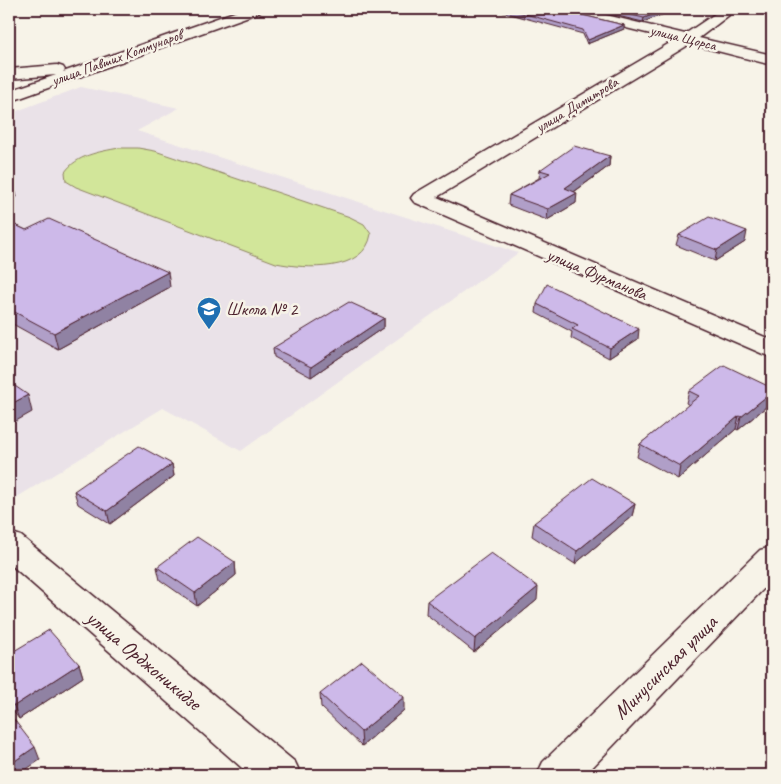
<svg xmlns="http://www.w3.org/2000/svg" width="781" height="784" font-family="Caveat,sans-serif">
  <rect width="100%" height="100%" fill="#f7f3e8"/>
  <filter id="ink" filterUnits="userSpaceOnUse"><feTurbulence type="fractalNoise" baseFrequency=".02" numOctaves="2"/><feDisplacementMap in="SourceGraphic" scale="10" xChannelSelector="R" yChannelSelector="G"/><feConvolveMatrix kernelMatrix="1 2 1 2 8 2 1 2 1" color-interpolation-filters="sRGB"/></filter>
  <g filter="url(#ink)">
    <path fill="#eae2e8" d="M81 87 179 108 137 131 518 253 241 451 163 408 9 502V114Z"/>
    <path fill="#d2e69a" stroke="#8e8262" d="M119 148H138L155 151 350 217 364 224 371 234C365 273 305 269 276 263L76 187 66 181 65 172C77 155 98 152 119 148Z"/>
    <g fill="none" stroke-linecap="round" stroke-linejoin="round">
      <defs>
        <g id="street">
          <path d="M559 9H581L685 34 722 9H737L699 38 772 55V65L690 44 437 197 772 340V357L763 354 414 202 411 198 414 194 675 40 561 12Z"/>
          <path d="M9 532 21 536 295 762 301 775H250L9 563Z"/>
        </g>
        <g id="secondary">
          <path d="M243 9H262L260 12 9 102V91L56 75 9 79V69L57 65 63 67 65 70 63 72Z"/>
          <path d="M772 547V580L585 775H537L543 762 760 550Z"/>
        </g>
      </defs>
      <use href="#street" stroke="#4a1f2b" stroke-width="3"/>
      <use href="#secondary" stroke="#4a1f2b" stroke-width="3"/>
      <use href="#street" fill="#f7f3e8" fill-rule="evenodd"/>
      <use href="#secondary" fill="#f7f3e8" fill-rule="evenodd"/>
    </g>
    <g fill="#b09fc8" stroke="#4a1f2b">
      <path d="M504 9H560L561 10 624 25V29L587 44 583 34 503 12Z"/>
      <path d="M588 9H677L643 22Z"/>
      <path d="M610 156 609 166 574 192 576 203 547 220 508 205 509 195 539 178 540 170Z"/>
      <path d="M9 222 26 230 170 287 58 349 9 322Z"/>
      <path d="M679 235 745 242 715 261 676 245Z"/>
      <path d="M537 304 638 339 609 358 571 338 572 332 536 313Z"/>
      <path d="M384 318V327L311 377 274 357 273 348Z"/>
      <path d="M772 388V402L738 430 736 429 678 479 637 457 640 444 689 405 686 403 689 391Z"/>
      <path d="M172 464 174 476 110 524 78 504 74 491Z"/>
      <path d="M635 504 632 516 575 564 532 536 534 523Z"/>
      <path d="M235 562 236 575 197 606 160 580 157 567Z"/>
      <path d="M537 600 474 652 426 614 427 601Z"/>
      <path d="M9 654 79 664 83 677 19 719 9 706Z"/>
      <path d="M320 694 404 710 362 746 321 707Z"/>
    </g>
    <g fill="#9082a3" stroke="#4a1f2b">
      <path d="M667 9H677L643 22 644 18Z"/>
      <path d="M624 25V29L587 44 588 40Z"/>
      <path d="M610 156 609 166 564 199 565 188Z"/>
      <path d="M13 182 17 197 9 200V184Z"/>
      <path d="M577 193 576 203 547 220 548 209Z"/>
      <path d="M747 231 745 242 715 261 717 250Z"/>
      <path d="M168 272 170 287 58 349 54 333Z"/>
      <path d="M384 318V327L311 377V367Z"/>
      <path d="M639 329 638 339 609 358 610 348Z"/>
      <path d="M772 392V402L738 430 741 417Z"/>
      <path d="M28 395 32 412 9 425V405Z"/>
      <path d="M739 416 736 429 678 479 680 466Z"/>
      <path d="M172 464 174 476 110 524 107 511Z"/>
      <path d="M635 504 632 516 575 564 577 551Z"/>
      <path d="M235 562 236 575 197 606 195 593Z"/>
      <path d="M538 587 537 600 474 652 475 639Z"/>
      <path d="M79 664 83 677 19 719 14 706Z"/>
      <path d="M404 697V710L362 746 361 732Z"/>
      <path d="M35 747 40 760 18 775H9V765Z"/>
    </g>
    <g fill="#cdb9e9" stroke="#4a1f2b">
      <path d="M507 9H560L561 10 624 25 588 40 583 30Z"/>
      <path d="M605 9H667L644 18Z"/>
      <path d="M574 146 610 156 565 188 577 193 548 209 509 195 550 173 540 170Z"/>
      <path d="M9 180 13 182 9 184Z"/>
      <path d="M709 217 747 231 717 250 679 235Z"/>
      <path d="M49 219 168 272 54 333 9 309V222L26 230Z"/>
      <path d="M547 284 639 329 610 348 572 329 578 325 537 304Z"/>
      <path d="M349 302 384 318 311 367 273 348Z"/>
      <path d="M724 365 772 388V392L741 417 739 416 680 466 640 444 699 396 689 391Z"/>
      <path d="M9 382 28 395 9 405Z"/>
      <path d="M139 446 172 464 107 511 74 491Z"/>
      <path d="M592 478 635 504 577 551 534 523Z"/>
      <path d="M197 537 235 562 195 593 157 567Z"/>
      <path d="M491 553 538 587 475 639 427 601Z"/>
      <path d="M49 630 79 664 14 706 9 699V654Z"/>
      <path d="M362 661 404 697 361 732 320 694Z"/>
      <path d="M9 713 35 747 9 765Z"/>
    </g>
  </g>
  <defs>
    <symbol id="school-pin" viewBox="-11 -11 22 30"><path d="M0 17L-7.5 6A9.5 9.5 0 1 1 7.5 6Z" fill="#1f6fb2" stroke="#f7f3e8"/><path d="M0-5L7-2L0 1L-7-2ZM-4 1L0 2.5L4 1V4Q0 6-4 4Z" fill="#fff"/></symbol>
  </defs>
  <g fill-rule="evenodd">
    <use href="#school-pin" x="195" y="295" width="28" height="38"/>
  </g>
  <g text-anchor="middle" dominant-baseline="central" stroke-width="5" stroke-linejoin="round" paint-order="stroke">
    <g font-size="15" fill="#4a1f2b" stroke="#f7f3e8">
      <text transform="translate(683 38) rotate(14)">улица Щорса</text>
      <text transform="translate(117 58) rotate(-20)">улица Павших Коммунаров</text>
      <text transform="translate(577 105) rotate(-31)">улица Димитрова</text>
    </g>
    <g font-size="18" fill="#4a1f2b" stroke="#f7f3e8">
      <text transform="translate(597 274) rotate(23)">улица Фурманова</text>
    </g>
    <g font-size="18" fill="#4a1f2b" stroke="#f7f3e8" text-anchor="start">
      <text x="226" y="309">Школа № 2</text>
    </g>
    <g font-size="21" fill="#4a1f2b" stroke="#f7f3e8">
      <text transform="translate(144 660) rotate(40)">улица Орджоникидзе</text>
      <text transform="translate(665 667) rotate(-45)">Минусинская улица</text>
    </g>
  </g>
  <rect width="781" height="784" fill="none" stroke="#f7f3e8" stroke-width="30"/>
  <rect x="15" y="15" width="751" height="754" fill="none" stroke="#4a1f2b" stroke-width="2" filter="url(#ink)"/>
</svg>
